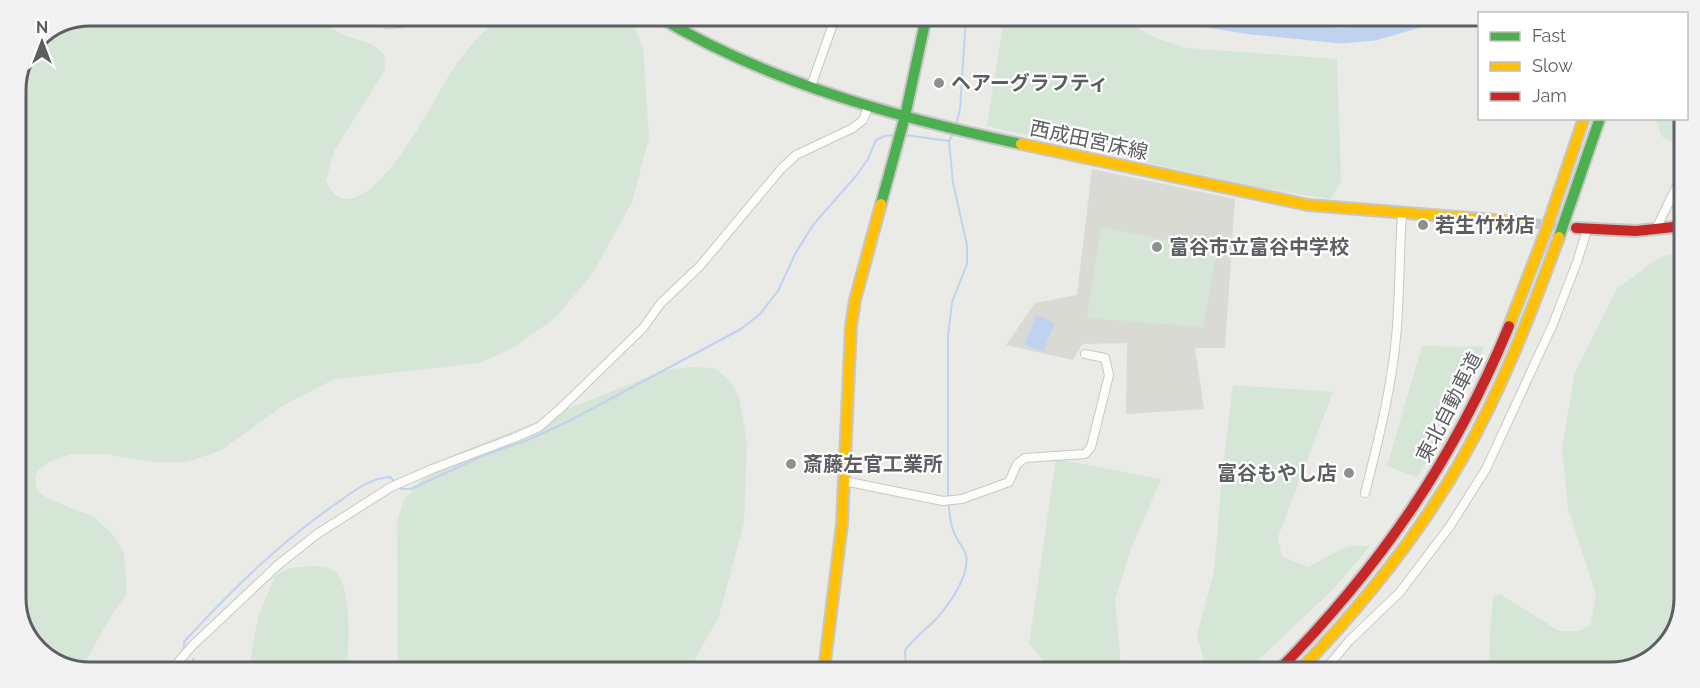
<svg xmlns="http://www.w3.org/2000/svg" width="1700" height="688" font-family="Raleway,'Noto Sans JP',sans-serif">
  <rect width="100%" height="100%" fill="#eaeae6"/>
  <path fill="#dadad4" d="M1092 169 1235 199 1225 348H1195L1204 409 1126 414 1127 343 1082 344 1073 360 1006 345 1035 303 1077 295Z"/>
  <g fill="#d5e5d6">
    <path d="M89 15 314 16 343 35 371 44 384 54 385 70 334 151 326 181C330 187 333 195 341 198 379 211 435 98 451 72 464 52 482 32 500 16L630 17 643 48 649 137 632 202 593 273 554 319 511 349 479 363 334 379 284 405 220 451 186 462H152L104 454H71L48 462 37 471 35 479 37 490 48 499 94 517 114 536 124 553 127 593 108 621 82 668 61 667 30 644 15 604V85L37 36Z"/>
    <path d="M1004 18 1122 19 1158 39 1186 48 1337 59 1341 182 1330 199 1256 187 987 126Z"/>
    <path d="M1656 119H1684V146L1662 137Z"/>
    <path d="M1101 227 1217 250 1203 327 1087 318Z"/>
    <path d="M1683 252 1679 627 1652 660 1611 673H1490L1489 647 1493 597 1500 594 1559 631H1580L1591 624 1596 594 1568 508 1562 448 1575 373 1617 289 1660 257Z"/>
    <path d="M1422 346 1484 347C1464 393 1444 436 1417 477L1387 466Z"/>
    <path d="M692 367 715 368 730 381 739 397 747 443 744 522 719 616 689 670 398 669 397 521 404 500 420 482 453 455 665 370Z"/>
    <path d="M1233 385 1333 392 1278 537 1282 557 1308 567 1348 546H1370L1334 588 1246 672H1207L1197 635 1214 572 1223 466Z"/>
    <path d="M1056 459 1161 479 1130 551 1115 600 1121 666 1125 671H1053L1029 644Z"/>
    <path d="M317 566C321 567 327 567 331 569 354 580 348 646 347 668H249L258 617 275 576 290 568Z"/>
  </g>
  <path fill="#bfd2f0" d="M1036 315 1055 323 1043 351 1025 345Z"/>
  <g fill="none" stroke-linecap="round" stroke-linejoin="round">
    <g stroke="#bfd2f0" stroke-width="2">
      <path d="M956 125 960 109 966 18"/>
      <path d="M905 135 949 141"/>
      <path d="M399 486 402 489H411L482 456 528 440 571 420 741 329 760 314 778 291 795 254 813 225 856 176 868 159 876 140 885 136 896 135"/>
      <path d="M948 497V336L952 302 967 264V245L953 183 949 141 953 134"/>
      <path d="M184 649V642C231 590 280 542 337 503 354 491 370 478 390 477L395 482"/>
      <path d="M193 659 195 668"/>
      <path d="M906 670 905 650C916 636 927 629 938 617 950 603 970 575 966 555 965 550 960 544 957 539 951 528 949 515 949 503"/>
    </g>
    <path stroke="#bfd2f0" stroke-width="15" d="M1201 19 1252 27 1341 36 1374 33 1419 20"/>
    <path stroke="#c6c7c5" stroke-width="10" stroke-dasharray="10 5" stroke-linecap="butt" d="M1531 223 1569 227"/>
    <defs>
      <g id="street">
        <path d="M378 16 387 24 400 23 405 16"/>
        <path d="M811 86 833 24 819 18"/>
        <path d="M1656 229 1684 171"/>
        <path d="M844 481 943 501 962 499 1009 482 1017 464 1025 458 1085 454 1091 447 1109 375 1105 358 1085 354"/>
        <path d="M1365 493C1378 442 1391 391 1396 338 1400 297 1399 255 1402 214"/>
        <path d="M173 668 192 646 278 565 317 534 391 487 432 469 514 438 539 427 563 406 643 328 661 303 700 266 781 169 796 155 853 128 863 120 869 105"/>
        <path d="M1323 672 1349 641 1400 592 1450 526 1486 469 1553 324 1577 262 1587 230"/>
      </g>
      <g id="fast">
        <path d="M659 17C767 82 898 118 1021 144"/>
        <path d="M881 204 905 116 926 18"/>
        <path d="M1559 237 1600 118"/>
      </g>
      <g id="slow">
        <path d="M1021 144 1308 205 1531 223"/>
        <path d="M1509 326 1545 233 1584 118"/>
        <path d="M824 670 842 524 851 326 855 300 881 204"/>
        <path d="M1298 672C1361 607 1417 538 1462 459 1502 389 1531 313 1559 237"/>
      </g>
      <g id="jam">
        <path d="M1576 228 1636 231 1683 226"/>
        <path d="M1277 672C1379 568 1453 462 1509 326"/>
      </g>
    </defs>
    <use href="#street" stroke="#c7c8c8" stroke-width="10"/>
    <use href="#fast" stroke="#c6c7c6" stroke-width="14"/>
    <use href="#slow" stroke="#c6c7c6" stroke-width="14"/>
    <use href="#jam" stroke="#c6c7c6" stroke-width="14"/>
    <use href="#street" stroke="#fcfcfb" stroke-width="8"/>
    <use href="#fast" stroke="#4caf50" stroke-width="10"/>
    <use href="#slow" stroke="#ffc107" stroke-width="10"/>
    <use href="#jam" stroke="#c62828" stroke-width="10"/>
  </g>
  <g fill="#8e8f90" stroke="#fff" stroke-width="2">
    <circle cx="939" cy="83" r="6"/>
    <circle cx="1423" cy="225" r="6"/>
    <circle cx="1157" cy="247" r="6"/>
    <circle cx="791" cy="464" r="6"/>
    <circle cx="1349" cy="473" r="6"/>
  </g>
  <g text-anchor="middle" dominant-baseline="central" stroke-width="4.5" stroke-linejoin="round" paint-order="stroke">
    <g font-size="20" font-weight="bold" fill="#5c5e62" stroke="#fff" text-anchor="start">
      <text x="951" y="83">ヘアーグラフティ</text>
      <text x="1435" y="225">若生竹材店</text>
      <text x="1169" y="247">富谷市立富谷中学校</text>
      <text x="803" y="464">斎藤左官工業所</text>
      <text x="1337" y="473" text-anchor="end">富谷もやし店</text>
    </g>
    <g font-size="20" fill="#5c5e62" stroke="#fff">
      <text transform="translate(1089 140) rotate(12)">西成田宮床線</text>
      <text transform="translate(1449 407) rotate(-63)">東北自動車道</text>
    </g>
  </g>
  <path d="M0 0H1700V688H0ZM90 26H1610A64 64 0 0 1 1674 90V598A64 64 0 0 1 1610 662H90A64 64 0 0 1 26 598V90A64 64 0 0 1 90 26Z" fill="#f2f2f2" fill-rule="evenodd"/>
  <path fill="none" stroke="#5c5e62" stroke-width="3" d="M90 26H1610A64 64 0 0 1 1674 90V598A64 64 0 0 1 1610 662H90A64 64 0 0 1 26 598V90A64 64 0 0 1 90 26Z"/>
  <rect x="1478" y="12" width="210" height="108" fill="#ffffff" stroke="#bebfc0" stroke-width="1.5"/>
  <rect x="1490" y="32" width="30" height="9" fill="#4caf50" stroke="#bebfc0" stroke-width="1.5"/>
  <text x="1532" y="42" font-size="18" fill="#5c5e62">Fast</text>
  <rect x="1490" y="62" width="30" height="9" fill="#ffc107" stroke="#bebfc0" stroke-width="1.5"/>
  <text x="1532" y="72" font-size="18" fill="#5c5e62">Slow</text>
  <rect x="1490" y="92" width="30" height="9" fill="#c62828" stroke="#bebfc0" stroke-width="1.5"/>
  <text x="1532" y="102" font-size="18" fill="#5c5e62">Jam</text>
  <g transform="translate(42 42)" stroke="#ffffff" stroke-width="4.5" paint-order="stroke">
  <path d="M0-4.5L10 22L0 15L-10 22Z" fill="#5c5e62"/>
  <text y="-9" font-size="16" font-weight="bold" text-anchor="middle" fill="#5c5e62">N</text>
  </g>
</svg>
